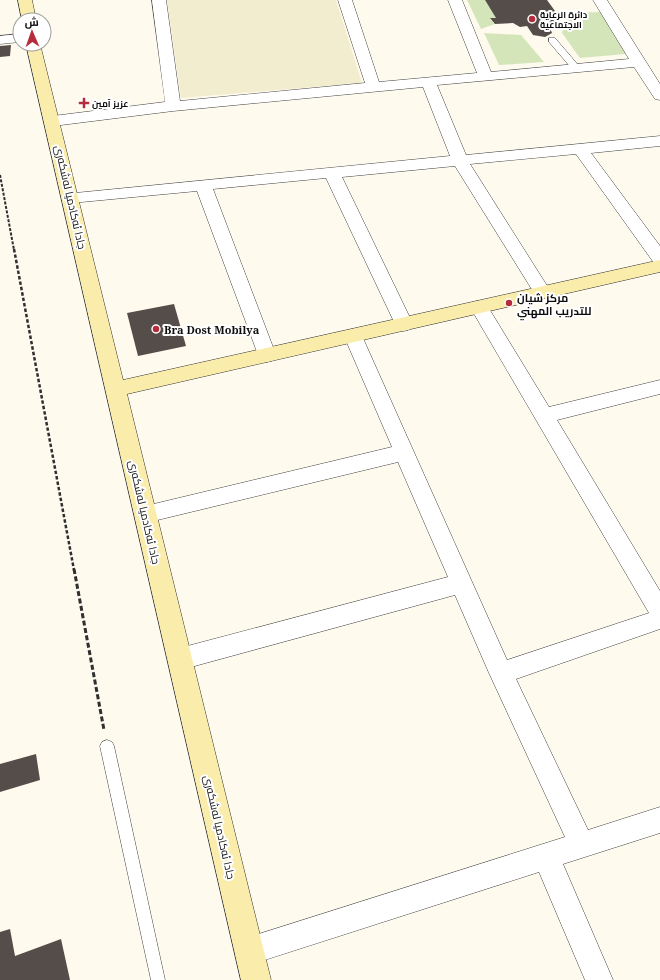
<svg xmlns="http://www.w3.org/2000/svg" width="660" height="980" font-family="'Noto Serif',Cairo,serif">
  <rect width="100%" height="100%" fill="#fefaee"/>
  <path fill="#f2edcf" d="M167 0H336L362 83 181 98Z"/>
  <g fill="#d4e6b9">
    <path d="M467 0H485L496 18 490 19 495 24 481 29Z"/>
    <path d="M602 12 626 54 580 58 562 33 569 13Z"/>
    <path d="M484 33 521 35 544 62 499 65Z"/>
  </g>
  <g fill="#554d4a">
    <path d="M485 0H547L555 11 553 17 555 23H548L552 33 545 37 533 35 527 26 520 27 513 23 495 24 490 18H496Z"/>
    <path d="M11 45 10 56 0 57V46Z"/>
    <path d="M174 304 186 346 138 356 127 313Z"/>
    <path d="M36 754 40 780 0 792V764Z"/>
    <path d="M10 929 15 956 61 939 70 980H0V932Z"/>
  </g>
  <g fill="none" stroke-linecap="round" stroke-linejoin="round">
    <defs>
      <g id="lane">
        <path d="M549 38H555L579 66V70H573L549 42Z"/>
        <path d="M107 740 112 742 114 746 165 980H151L100 746 102 742Z"/>
      </g>
      <g id="street">
        <path d="M152 0H166L180 101 365 83 338 0H352L379 82 477 73 448 0H462L491 72 629 59 593 0H607L660 84V100L655 99 634 67 437 85 466 155 660 136V146L591 153 660 246V265L654 263 576 154 470 164 551 292 548 296 542 298 536 296 455 166 342 177 413 324 411 329 404 331 397 329 395 324 326 178 213 189 276 355 274 360 267 362 260 360 197 191 71 203 65 202 63 198 65 194 450 156 423 87 173 111 53 126 48 124 45 121 48 118 53 116 165 102Z"/>
        <path d="M20 34V42L0 44V36Z"/>
        <path d="M479 301 485 302 549 407 660 380V394L557 420 660 591V629L516 679 588 830 660 807V833L563 864 613 980H585L539 872 249 965 239 961 235 951 239 941 249 937 565 837 489 673 455 595 180 670 172 667 168 659 172 651 180 648 448 577 398 462 145 523 137 520 134 514 137 508 392 447 344 336 346 331 353 329 360 331 362 336 507 660 649 613 470 307 473 302Z"/>
      </g>
      <g id="secondary">
        <path d="M18 0H32L36 20H22Z"/>
        <path d="M26 44H40L123 380 660 260V272L127 394 271 980H241Z"/>
      </g>
    </defs>
    <use href="#lane" stroke="#404040" stroke-width="1"/>
    <use href="#street" stroke="#404040" stroke-width="1"/>
    <use href="#secondary" stroke="#2f2f2f" stroke-width="1"/>
    <path stroke="#2f2f2f" stroke-width="2" stroke-dasharray="3 1.5" stroke-linecap="butt" d="M0 175 14 250"/>
    <path stroke="#2f2f2f" stroke-width="2.5" stroke-dasharray="3.5 2" stroke-linecap="butt" d="M14 249 74 570"/>
    <path stroke="#2f2f2f" stroke-width="3" stroke-dasharray="5 2.5" stroke-linecap="butt" d="M74 569 104 730"/>
    <use href="#lane" fill="#fff" fill-rule="evenodd"/>
    <use href="#street" fill="#fff" fill-rule="evenodd"/>
    <use href="#secondary" fill="#faedac" fill-rule="evenodd"/>
  </g>
  <g fill="#b52d3c" stroke="#fff" stroke-width="1.5">
    <circle cx="532" cy="19" r="4"/>
    <path d="M82 97h4v4h4v4h-4v4h-4v-4h-4v-4h4z"/>
    <circle cx="509" cy="303" r="4"/>
    <circle cx="156" cy="329" r="4"/>
  </g>
  <g text-anchor="middle" dominant-baseline="central" stroke-width="4" stroke-linejoin="round" paint-order="stroke">
    <g font-size="9" font-weight="bold" fill="#0d0d0d" stroke="#fff" text-anchor="start">
      <text x="540" y="14">دائرة الرعاية<tspan x="540" dy="10">الاجتماعية</tspan></text>
      <text x="92" y="103">عزيز آمين</text>
    </g>
    <g font-size="11" fill="#0d0d0d" stroke="#fff">
      <text transform="translate(71 197) rotate(77)">جادا ئه‌كادميا له‌شكه‌رى</text>
      <text transform="translate(145 512) rotate(77)">جادا ئه‌كادميا له‌شكه‌رى</text>
      <text transform="translate(220 827) rotate(77)">جادا ئه‌كادميا له‌شكه‌رى</text>
    </g>
    <g font-size="11" font-weight="bold" fill="#0d0d0d" stroke="#fff" text-anchor="start">
      <text x="517" y="297">مركز شيان<tspan x="517" dy="13">للتدريب المهني</tspan></text>
      <text x="164" y="329">Bra Dost Mobilya</text>
    </g>
  </g>
  <g transform="translate(32 32) rotate(358)"><circle r="19" fill="#ffffff" stroke="#9e9e9e"/>
  <path d="M0-3L7 15L0 10L-7 15Z" fill="#b52d3c"/>
  <text y="-6" font-size="11" font-weight="bold" text-anchor="middle" fill="#0d0d0d">ش</text>
  </g>
</svg>
